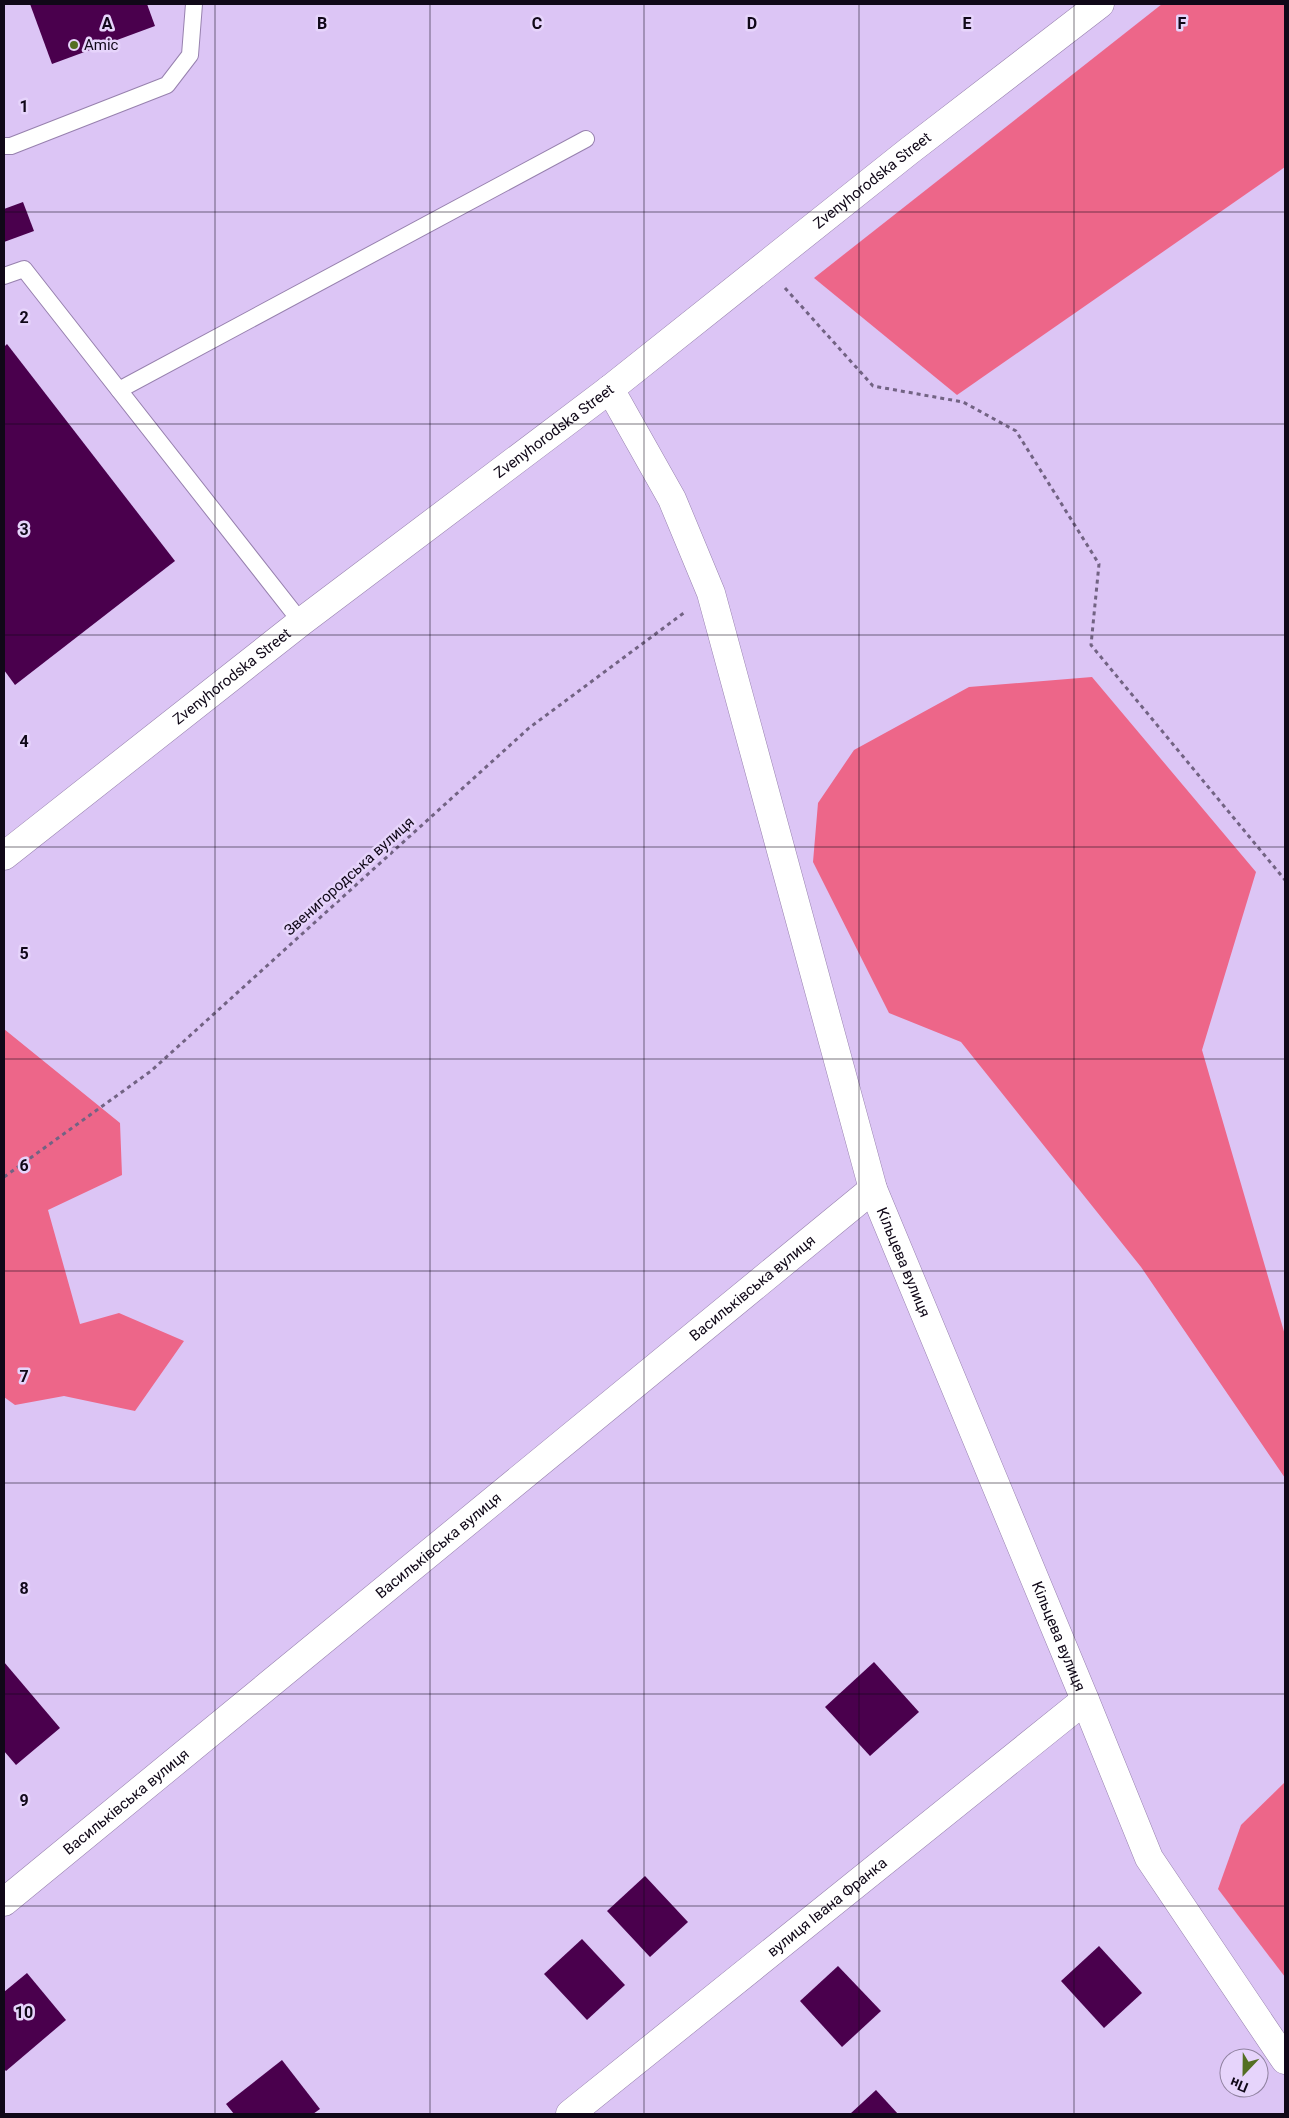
<svg xmlns="http://www.w3.org/2000/svg" width="1289" height="2118" font-family="Roboto,sans-serif">
  <rect width="100%" height="100%" fill="#dcc5f5"/>
  <g fill="#ed6689">
    <path d="M1162 4H1285V167L957 395 814 278Z"/>
    <path d="M1092 677 1256 872 1202 1050 1285 1335V1478L1141 1267 961 1042 889 1013 813 862 818 803 854 750 969 687Z"/>
    <path d="M4 1029 120 1123 122 1175 48 1210 80 1324 119 1313 184 1341 135 1411 64 1396 15 1405 4 1397Z"/>
    <path d="M1285 1782V1977L1218 1889 1241 1825Z"/>
  </g>
  <g fill="#4a004d">
    <path d="M30 4H147L155 26 52 64Z"/>
    <path d="M23 202 34 231 4 242V209Z"/>
    <path d="M7 344 175 561 15 685 4 670V347Z"/>
    <path d="M4 1662 60 1728 16 1765 4 1751Z"/>
    <path d="M874 1662 919 1712 870 1756 825 1707Z"/>
    <path d="M645 1876 688 1922 650 1957 607 1911Z"/>
    <path d="M582 1939 625 1985 587 2020 544 1974Z"/>
    <path d="M1099 1946 1142 1993 1104 2028 1061 1981Z"/>
    <path d="M838 1966 881 2011 842 2047 800 2001Z"/>
    <path d="M27 1973 66 2020 6 2071 4 2069V1992Z"/>
    <path d="M282 2060 320 2109 313 2114H234L226 2104Z"/>
    <path d="M876 2090 898 2114H850Z"/>
  </g>
  <g fill="none" stroke-linecap="round" stroke-linejoin="round">
    <defs>
      <g id="service">
        <path d="M4 146H11L167 85 190 55 194 4"/>
        <path d="M4 276 24 269 301 622"/>
        <path d="M119 390 586 139"/>
      </g>
      <g id="minor">
        <path id="s1" d="M610 389 672 499 711 593 873 1189 1085 1700 1149 1858 1285 2060"/>
        <path id="s2" d="M4 1902 873 1189"/>
        <path id="s3" d="M570 2114 1085 1700"/>
      </g>
      <g id="tertiary">
        <path id="s4" d="M4 856 301 622 610 389 909 151 1100 4"/>
      </g>
    </defs>
    <use href="#service" stroke="#9781ae" stroke-width="18"/>
    <use href="#minor" stroke="#9781ae" stroke-width="29"/>
    <use href="#tertiary" stroke="#9781ae" stroke-width="29"/>
    <g stroke="#726383" stroke-width="3" stroke-dasharray="4 4" stroke-linecap="butt">
      <path d="M785 288 873 386 963 402 1016 431 1099 564 1091 645 1285 880"/>
      <path d="M4 1177 151 1071 529 728 685 612"/>
    </g>
    <use href="#service" stroke="#fff" stroke-width="16"/>
    <use href="#minor" stroke="#fff" stroke-width="28"/>
    <use href="#tertiary" stroke="#fff" stroke-width="28"/>
  </g>
  <path fill="none" stroke="#100818" stroke-width="1" stroke-opacity="0.55" d="M215 4V2114M430 4V2114M644 4V2114M859 4V2114M1074 4V2114M4 212H1285M4 424H1285M4 635H1285M4 847H1285M4 1059H1285M4 1271H1285M4 1483H1285M4 1694H1285M4 1906H1285"/>
  <circle fill="#546f23" stroke="#e6d4fb" stroke-width="2" cx="74" cy="45" r="5"/>
  <g text-anchor="middle" dominant-baseline="central" stroke-width="5" stroke-linejoin="round" paint-order="stroke">
    <g font-size="15" fill="#100818" stroke="#e6d4fb" text-anchor="start">
      <text x="84" y="45">Amic</text>
    </g>
    <g font-size="15" fill="#100818" stroke="#e6d4fb">
      <text stroke="none"><textPath href="#s4" startOffset="1100">Zvenyhorodska Street</textPath></text>
      <text stroke="none"><textPath href="#s4" startOffset="695">Zvenyhorodska Street</textPath></text>
      <text stroke="none"><textPath href="#s4" startOffset="290">Zvenyhorodska Street</textPath></text>
      <text transform="translate(349 876) rotate(-42)">Звенигородська вулиця</text>
      <text stroke="none"><textPath href="#s1" startOffset="925">Кільцева вулиця</textPath></text>
      <text stroke="none"><textPath href="#s2" startOffset="968">Васильківська вулиця</textPath></text>
      <text stroke="none"><textPath href="#s2" startOffset="562">Васильківська вулиця</textPath></text>
      <text stroke="none"><textPath href="#s1" startOffset="1330">Кільцева вулиця</textPath></text>
      <text stroke="none"><textPath href="#s2" startOffset="158">Васильківська вулиця</textPath></text>
      <text stroke="none"><textPath href="#s3" startOffset="330">вулиця Івана Франка</textPath></text>
    </g>
  </g>
  <g font-size="16" text-anchor="middle" font-weight="bold" fill="#100818" stroke="#e6d4fb" stroke-width="5" stroke-linejoin="round" paint-order="stroke">
    <text x="107" y="29">A</text>
    <text x="322" y="29">B</text>
    <text x="537" y="29">C</text>
    <text x="752" y="29">D</text>
    <text x="967" y="29">E</text>
    <text x="1182" y="29">F</text>
    <text x="24" y="112">1</text>
    <text x="24" y="323">2</text>
    <text x="24" y="535">3</text>
    <text x="24" y="747">4</text>
    <text x="24" y="959">5</text>
    <text x="24" y="1171">6</text>
    <text x="24" y="1382">7</text>
    <text x="24" y="1594">8</text>
    <text x="24" y="1806">9</text>
    <text x="24" y="2018">10</text>
  </g>
  <rect width="1289" height="2118" fill="none" stroke="#100818" stroke-width="10"/>
  <g transform="translate(1244 2073) rotate(202)"><circle r="24" fill="#e6d4fb" stroke="#9082a0"/>
  <path d="M0-4L9 19L0 12L-9 19Z" fill="#546f23"/>
  <text y="-8" font-size="14" font-weight="bold" text-anchor="middle" fill="#100818">Пн</text>
  </g>
</svg>
